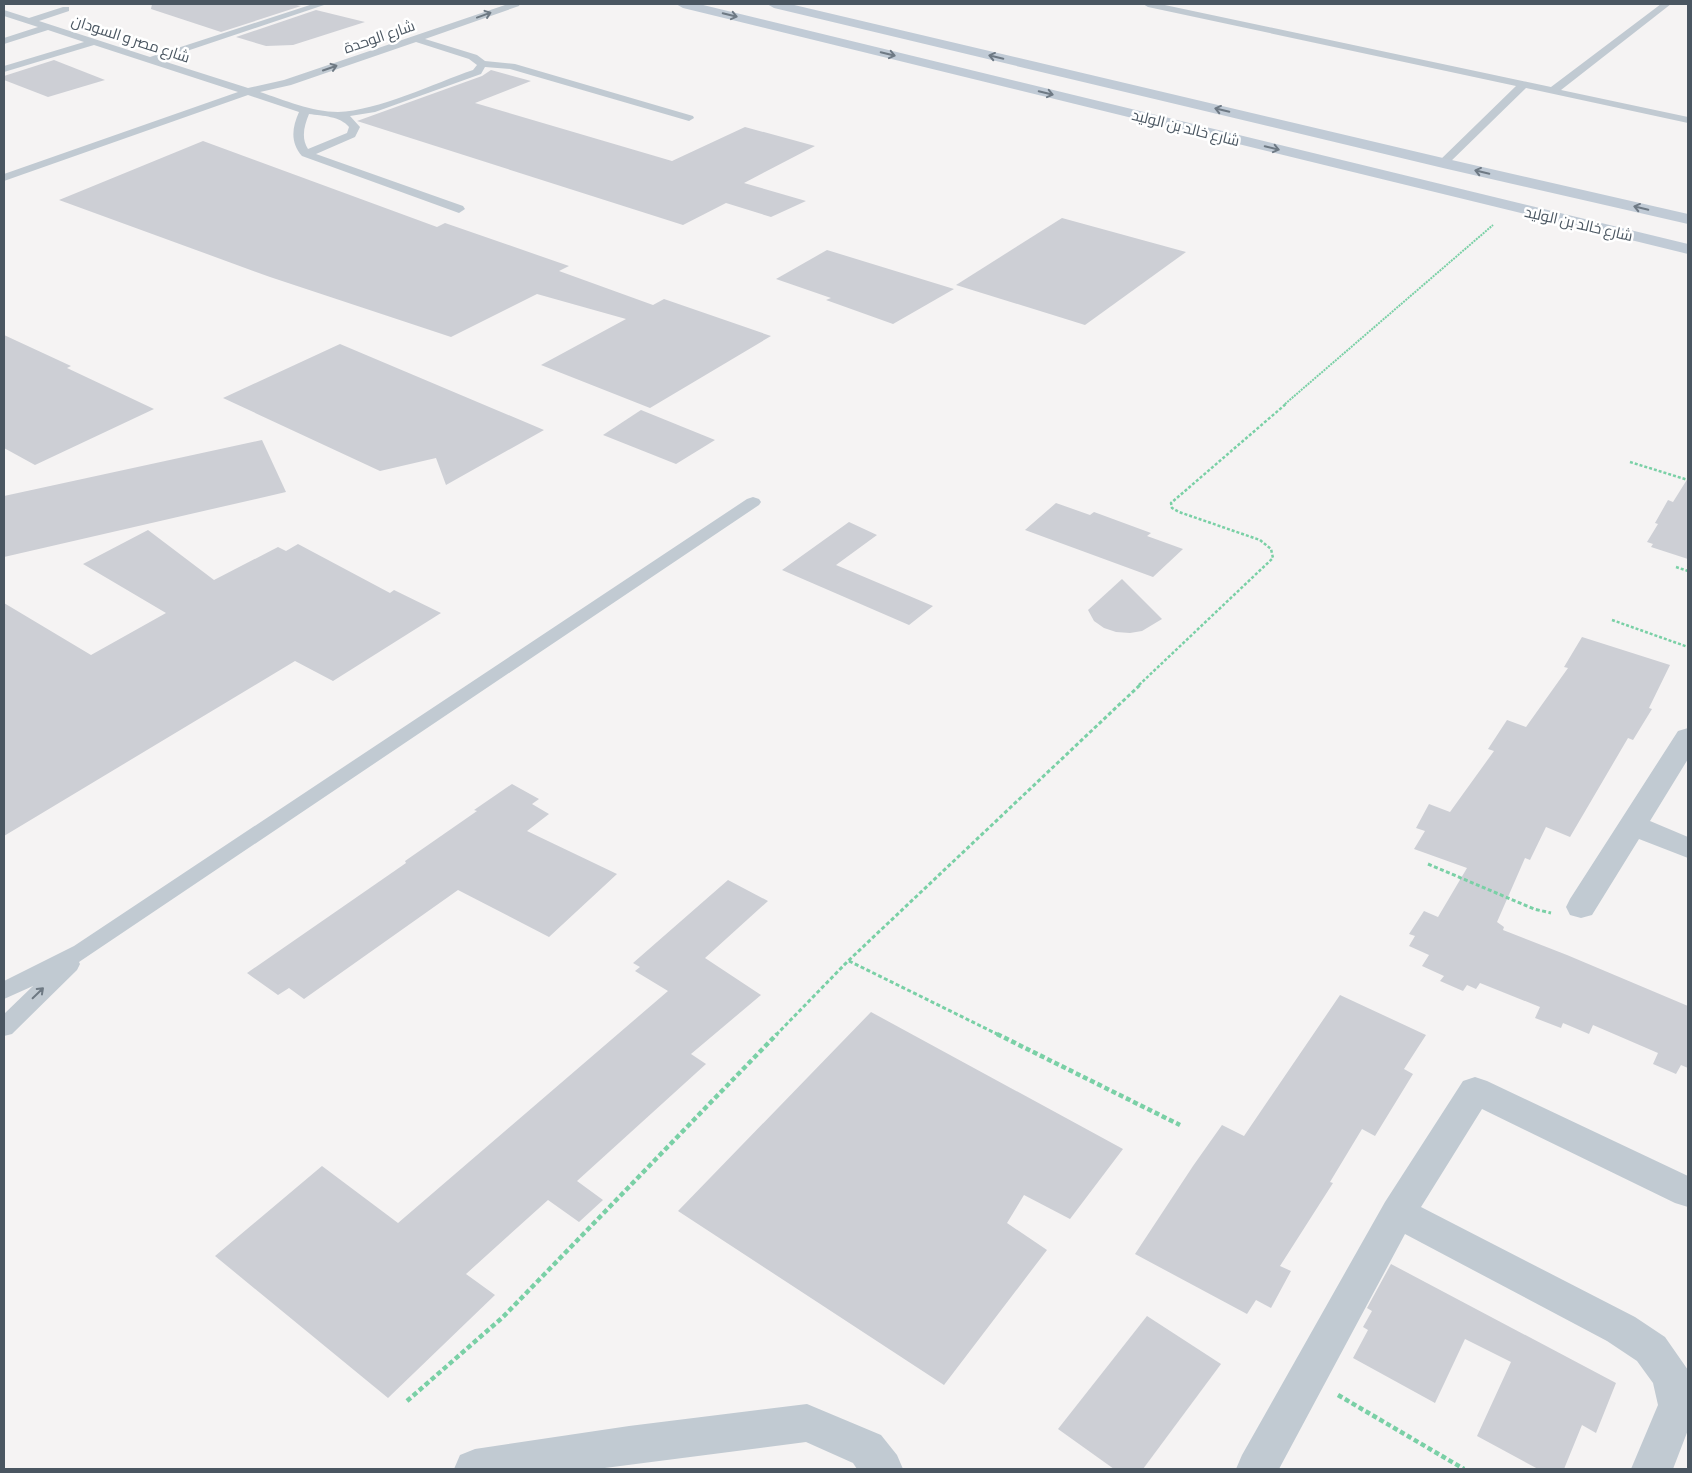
<svg xmlns="http://www.w3.org/2000/svg" width="1692" height="1473" font-family="Commissioner,Cairo,sans-serif">
  <rect width="100%" height="100%" fill="#f5f3f3"/>
  <g fill="#cdcfd5">
    <path d="M152 4H292L301 6 221 32 151 9Z"/>
    <path d="M316 10 365 22 293 45 266 46 236 37Z"/>
    <path d="M54 60 105 80 48 97 4 80V76Z"/>
    <path d="M491 70 531 81 475 103 672 161 745 127 815 146 744 183 806 201 771 217 726 203 683 225 357 121 482 76Z"/>
    <path d="M203 141 437 227 445 223 569 266 559 271 653 305 664 299 771 336 650 408 541 365 626 319 537 294 451 337 270 277 59 200Z"/>
    <path d="M1062 218 1186 252 1085 325 956 285Z"/>
    <path d="M827 250 954 289 893 324 826 300 831 298 776 279Z"/>
    <path d="M4 335 71 366 67 368 154 409 35 465 4 448Z"/>
    <path d="M340 344 544 430 446 485 436 458 380 471 223 398Z"/>
    <path d="M641 410 715 440 676 464 603 435Z"/>
    <path d="M262 440 286 492 4 557V496Z"/>
    <path d="M1688 478V559L1651 547 1653 544 1647 542 1658 524 1655 523 1668 500 1673 502Z"/>
    <path d="M1056 503 1090 515 1094 512 1151 533 1147 536 1183 549 1153 577 1025 530Z"/>
    <path d="M849 522 877 535 836 565 933 606 909 625 782 570Z"/>
    <path d="M148 530 214 580 278 547 286 551 298 544 390 593 394 590 441 613 333 681 295 661 4 836V603L91 655 166 613 83 564Z"/>
    <path d="M1122 579 1162 619 1142 631 1130 633 1116 632 1104 628 1094 621 1088 610Z"/>
    <path d="M1582 637 1670 665 1649 708 1652 709 1633 740 1628 738 1570 837 1546 827 1530 860 1525 858 1497 922 1504 927 1503 930 1567 955 1688 1006V1068L1681 1065 1676 1074 1653 1064 1658 1053 1593 1025 1589 1034 1563 1023 1561 1028 1535 1018 1540 1007 1480 983 1476 989 1467 985 1463 991 1440 981 1444 976 1422 966 1429 955 1409 946 1415 936 1409 934 1424 911 1438 917 1467 868 1414 849 1425 831 1416 828 1429 804 1450 812 1494 751 1488 749 1507 720 1526 727 1568 668 1564 667Z"/>
    <path d="M512 784 539 799 532 804 549 814 527 831 617 874 549 937 458 890 304 999 289 988 278 995 247 973 406 863 405 861 477 811 474 810Z"/>
    <path d="M728 880 768 901 705 958 761 995 691 1054 706 1064 577 1181 603 1200 579 1222 548 1200 466 1274 495 1295 388 1398 215 1256 322 1166 398 1223 668 991 635 971 640 967 633 963Z"/>
    <path d="M1340 995 1426 1035 1404 1069 1413 1074 1375 1136 1362 1129 1330 1182 1333 1183 1280 1266 1291 1271 1271 1308 1256 1300 1247 1314 1135 1254 1193 1166 1222 1125 1244 1136Z"/>
    <path d="M871 1012 1123 1149 1070 1219 1024 1195 1007 1223 1047 1250 944 1385 678 1211Z"/>
    <path d="M1391 1264 1616 1383 1596 1433 1582 1425 1564 1469H1538L1477 1436 1511 1362 1465 1339 1435 1403 1353 1358 1368 1330 1363 1327 1372 1311 1367 1308Z"/>
    <path d="M1147 1316 1221 1364 1143 1469H1114L1058 1429Z"/>
  </g>
  <g fill="none" stroke-linecap="round" stroke-linejoin="round">
    <path stroke="#7ad0a6" stroke-width="2" stroke-dasharray="2 1" stroke-linecap="butt" d="M1285 404 1493 225"/>
    <g stroke="#7ad0a6" stroke-width="2.5" stroke-dasharray="3 2" stroke-linecap="butt">
      <path d="M1630 462 1688 480"/>
      <path d="M1676 567 1688 571"/>
      <path d="M1612 620 1688 647"/>
      <path d="M1139 685 1273 558 1271 549 1260 540 1179 512 1172 508 1171 503 1287 403"/>
    </g>
    <g stroke="#7ad0a6" stroke-width="3" stroke-dasharray="4 2.5" stroke-linecap="butt">
      <path d="M1428 864 1534 909 1551 913"/>
      <path d="M849 961 999 1035"/>
      <path d="M776 1035 848 961 1141 684"/>
    </g>
    <g stroke="#7ad0a6" stroke-width="4.5" stroke-dasharray="5 3" stroke-linecap="butt">
      <path d="M997 1034 1180 1125"/>
      <path d="M1338 1395 1464 1469"/>
      <path d="M407 1401 503 1317 777 1034"/>
    </g>
    <g fill="#c1cad2" fill-rule="evenodd">
      <path d="M313 4H327L160 60 248 88 284 80 508 4H520L519 6 425 39 477 55 485 61 515 64 693 116 694 118 689 121 510 69 485 67 481 74 375 112 350 116 360 127 355 137 316 154 463 206 465 209 459 213 302 156C290 142 292 128 299 112L248 95 4 181V174L238 92 94 45 4 72V66L84 42 48 30 4 44V38L38 27 4 16V10L29 18 63 7H69V11L39 21 150 57ZM416 42 469 59 477 65 473 70C435 83 377 111 338 112 312 112 284 100 260 92L291 85ZM309 114C323 116 340 116 349 127L347 133 308 149C301 138 304 126 309 114Z"/>
      <path d="M1143 4H1160L1551 87 1661 4H1671L1561 90 1688 117V123L1526 88 1447 165H1439L1437 163 1439 161 1516 86 1148 7Z"/>
      <path d="M753 497 759 499 761 502 759 505 79 962 80 964 77 970 12 1034 4 1036V1014L33 986 4 999V981L74 946 747 499Z"/>
    </g>
    <g fill="#c1cad2" fill-rule="evenodd">
      <path d="M1688 728V759L1650 821 1688 837V858L1639 839 1592 915 1581 918 1570 915 1566 907 1570 899 1678 731Z"/>
      <path d="M1475 1077 1487 1081 1688 1176V1207L1675 1203 1482 1109 1421 1207 1635 1317 1665 1337 1688 1370V1430L1673 1469H1631L1658 1405 1653 1383 1637 1361 1607 1341 1405 1234 1279 1469H1236L1242 1455 1385 1202 1463 1081Z"/>
      <path d="M807 1404 881 1435 897 1455 903 1469H857L853 1463 806 1442 597 1469H454L460 1455 475 1449 629 1426Z"/>
    </g>
    <g fill="#c1cbd6" fill-rule="evenodd">
      <path d="M676 4H699L1688 244V254L683 8Z"/>
      <path d="M767 4H790L1443 158 1688 214V224L1443 168 774 8Z"/>
    </g>
  </g>
  <defs><path id="oneway-shaft" d="M-6 0H5M1.5-3L5.5 0L1.5 3" fill="none" stroke-width="1.6" stroke-linecap="round" stroke-linejoin="round" transform="scale(1.25)"/></defs>
  <g stroke="#6e7983">
    <use href="#oneway-shaft" transform="translate(484 15) rotate(-20)"/>
    <use href="#oneway-shaft" transform="translate(330 68) rotate(-19)"/>
    <use href="#oneway-shaft" transform="translate(38 993) rotate(-44)"/>
  </g>
  <g stroke="#6e7984">
    <use href="#oneway-shaft" transform="translate(730 15) rotate(14)"/>
    <use href="#oneway-shaft" transform="translate(888 54) rotate(14)"/>
    <use href="#oneway-shaft" transform="translate(996 57) rotate(-167)"/>
    <use href="#oneway-shaft" transform="translate(1046 93) rotate(14)"/>
    <use href="#oneway-shaft" transform="translate(1222 110) rotate(-167)"/>
    <use href="#oneway-shaft" transform="translate(1272 148) rotate(14)"/>
    <use href="#oneway-shaft" transform="translate(1482 172) rotate(-167)"/>
    <use href="#oneway-shaft" transform="translate(1641 208) rotate(-167)"/>
  </g>
  <g text-anchor="middle" dominant-baseline="central" stroke-width="5" stroke-linejoin="round" paint-order="stroke">
    <g font-size="15" fill="#4a5661" stroke="#fff">
      <text transform="translate(379 36) rotate(-19)">شارع الوحدة</text>
      <text transform="translate(131 38) rotate(18)">شارع مصر و السودان</text>
      <text transform="translate(1186 127) rotate(14)">شارع خالد بن الوليد</text>
      <text transform="translate(1579 223) rotate(13)">شارع خالد بن الوليد</text>
    </g>
  </g>
  <rect width="1692" height="1473" fill="none" stroke="#4a5661" stroke-width="10"/>
</svg>
